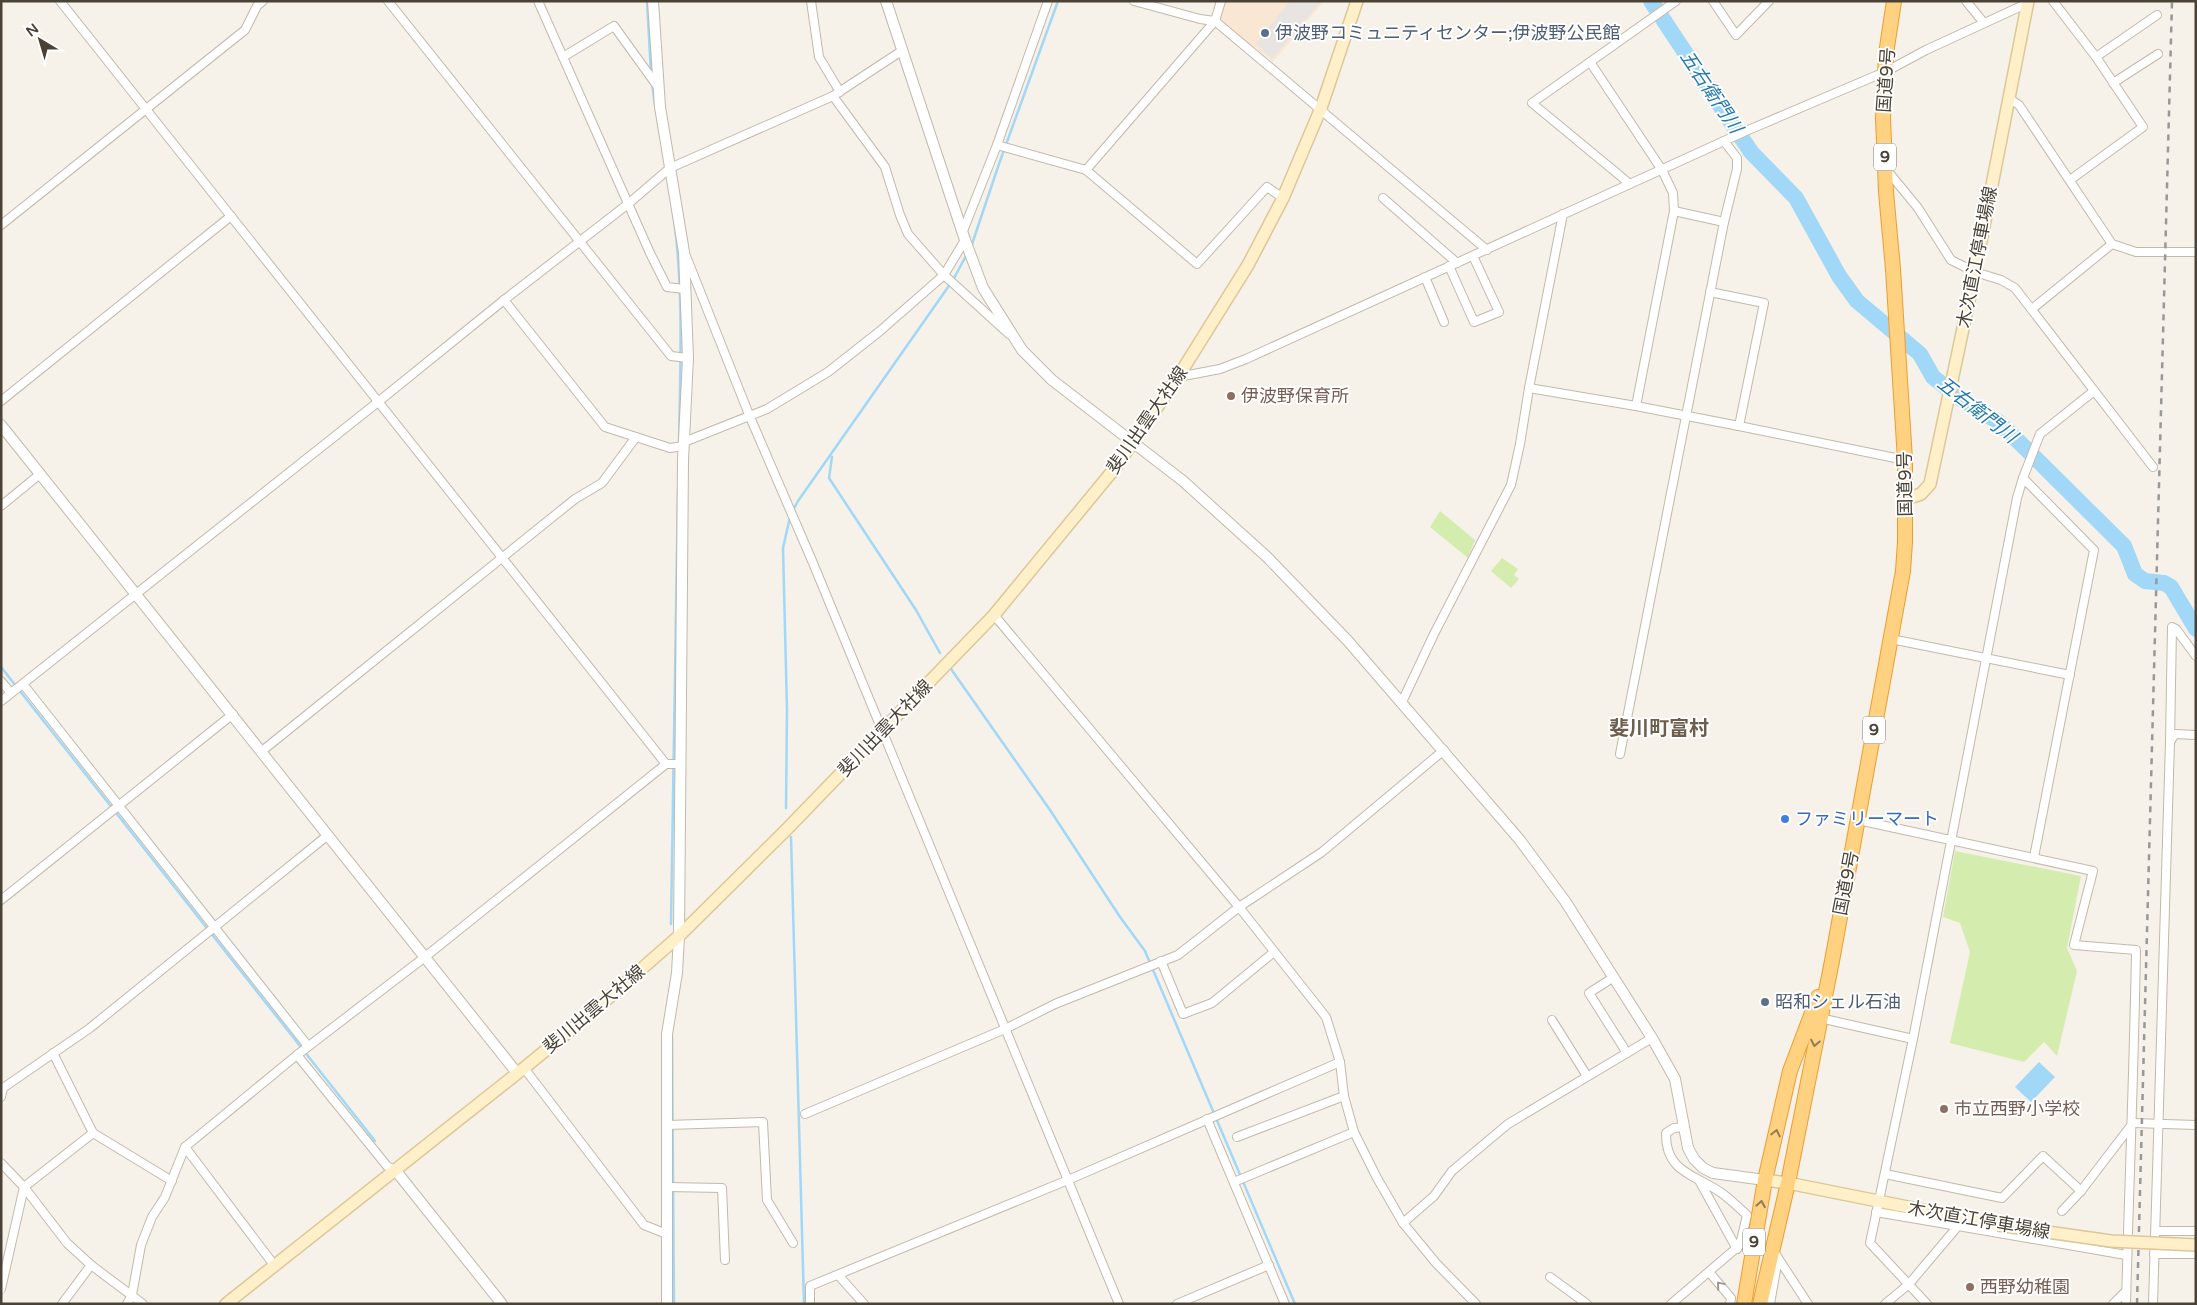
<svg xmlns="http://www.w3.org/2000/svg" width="2197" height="1305" font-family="'Varela Round','Noto Sans JP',sans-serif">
  <rect width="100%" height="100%" fill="#f6f1e9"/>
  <path fill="#f9e7d3" d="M1221 1H1324L1273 62 1255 47H1249L1216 19Z"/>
  <g fill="#d4edaf">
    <path d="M1440 511 1475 540 1468 558 1430 527Z"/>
    <path d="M1502 558 1518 569 1514 575 1519 579 1511 588 1491 571Z"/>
    <path d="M1955 851 2081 876 2067 948 2077 971 2057 1056 2044 1042 2024 1062 1950 1043 1970 952 1960 923 1943 917Z"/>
  </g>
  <path fill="#e7e4e1" d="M1290 1 1321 2 1272 59 1256 43Z"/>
  <path fill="#a1d8f7" d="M2039 1062 2055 1077 2031 1102 2015 1087Z"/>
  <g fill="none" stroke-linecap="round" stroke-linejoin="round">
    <g stroke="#a1d8f7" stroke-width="2.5">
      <path d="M647 1 651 73"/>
      <path d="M652 83 655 105"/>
      <path d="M674 219C684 294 680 370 679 446"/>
      <path d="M971 247 999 164 1058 1"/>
      <path d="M832 457 829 478 916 610 940 653"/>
      <path d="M792 512 798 501 953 280 967 254"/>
      <path d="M1 667 375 1141"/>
      <path d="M951 669 1050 810 1120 917 1145 951 1295 1304"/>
      <path d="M786 808 787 710 783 548 790 517"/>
      <path d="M791 837 804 1304"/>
      <path d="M671 924 678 489"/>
      <path d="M672 1037 674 1304"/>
    </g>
    <path stroke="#a1d8f7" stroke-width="16" d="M1651 1 1751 152 1796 198 1839 276 1857 301 1920 354 1933 377 1962 400 1997 421 2010 433 2124 546 2135 574 2145 581 2164 583 2171 587 2196 629"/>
    <defs>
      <g id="minor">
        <path d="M60 1 666 764"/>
        <path d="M388 1 671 356 688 358"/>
        <path d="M538 1 650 253 667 287 684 289"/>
        <path d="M811 1 819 57 840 92"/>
        <path d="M1134 1 1200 19 1215 21 1487 250"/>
        <path d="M1713 1 1736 35 1769 1"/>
        <path d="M1966 1 1984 23"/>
        <path d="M2053 1 2096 57 2143 127 2070 180"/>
        <path d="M563 57 614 26 658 87"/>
        <path d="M2096 57 2157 15"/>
        <path d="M1590 62 1532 103 1630 184"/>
        <path d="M2113 83 2158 54"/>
        <path d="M833 96 885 167 900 215 908 234 944 275 1009 334"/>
        <path d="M2008 98 2019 105 2112 244 2136 252H2196"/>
        <path d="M997 145 1086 170 1197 264 1267 187 1283 198"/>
        <path d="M1886 169 1918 208 1951 260 1975 272 2001 280 2015 288 2153 467"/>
        <path d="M1086 170 1215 21 1221 1"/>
        <path d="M1383 198 1457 263"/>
        <path d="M1724 222 1737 169V158L1724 141"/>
        <path d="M1 225 245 30 257 6 263 1"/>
        <path d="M963 231 997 145 1048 1"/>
        <path d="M686 256 750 417 813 563 1119 1304"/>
        <path d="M1449 266 1474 322 1499 312 1473 256"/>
        <path d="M1425 277 1444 322"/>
        <path d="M504 300 605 427 670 448 684 446"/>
        <path d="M2032 309 2112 244"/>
        <path d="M1178 377 1220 369 1246 359 1746 131 1887 71 1926 50 2028 3"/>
        <path d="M1529 388 1636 406 1739 426 1764 303 1710 292"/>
        <path d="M1 401 231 216"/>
        <path d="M1636 406 1674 211 1673 193 1662 170 1590 62 1676 1"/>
        <path d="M1739 426 1905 460"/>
        <path d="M684 442 767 409 828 372 880 331 944 275 965 240"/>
        <path d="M1 506 40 474"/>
        <path d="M994 615 1239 907 1326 1017 1340 1062 1344 1096 1354 1132 1377 1178 1403 1223 1436 1263 1476 1304"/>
        <path d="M1891 639 2070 675"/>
        <path d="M1 681 11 693"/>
        <path d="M23 684 308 1046"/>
        <path d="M1 701 378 402 504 300 628 204 670 168 833 96 903 50"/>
        <path d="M1402 702 1434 634 1511 485 1520 444 1529 388 1563 214"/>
        <path d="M2170 742 2172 627 2176 629 2196 656"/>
        <path d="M262 751 575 499 602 483 636 437"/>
        <path d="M1620 754 1724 222 1674 211"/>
        <path d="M1858 820 2093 871 2074 945 2136 950C2134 1068 2129 1186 2126 1304"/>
        <path d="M2034 857 2094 550 2023 478 2040 434 2094 391"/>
        <path d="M1 900 233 714"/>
        <path d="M1161 961 1183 1014 1212 1003 1274 952"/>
        <path d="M1614 977 1589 993 1627 1053"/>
        <path d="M1820 1018 1913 1039 1870 1243 1927 1304"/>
        <path d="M1552 1020 1587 1076"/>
        <path d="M1913 1039 2017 498 2023 478"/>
        <path d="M53 1053 93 1133 172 1181"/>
        <path d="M297 1055 387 1166 396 1171"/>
        <path d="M524 1068 644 1225 667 1234"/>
        <path d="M1 1097 3 1088 90 1028 328 835"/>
        <path d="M805 1114 1005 1029 1055 1004 1178 955 1239 907 1322 852 1444 750"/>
        <path d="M1207 1119 1285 1304"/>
        <path d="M2133 1123 2196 1125"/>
        <path d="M667 1125 763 1122 767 1200 793 1243"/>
        <path d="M1237 1137 1344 1096"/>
        <path d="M185 1147 274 1265"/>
        <path d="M1 1163 24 1187 67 1243 91 1265 143 1304"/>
        <path d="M1885 1174 2002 1198 2043 1156 2081 1191"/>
        <path d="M1234 1182 1354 1132"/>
        <path d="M1700 1182 1737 1249"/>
        <path d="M667 1187 722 1188 725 1260"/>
        <path d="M2062 1211 2081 1191 2133 1123"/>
        <path d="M1876 1212 1958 1226"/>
        <path d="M1403 1223 1434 1196 1452 1171 1508 1124 1652 1038"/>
        <path d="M2156 1231H2196"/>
        <path d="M2154 1254H2196"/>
        <path d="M1778 1258 1808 1304"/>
        <path d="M1709 1272 1731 1298 1730 1304"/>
        <path d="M839 1276 864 1304"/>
        <path d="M1550 1277 1587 1304"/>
        <path d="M1 1289 24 1187 93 1133"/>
        <path d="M62 1304 91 1265"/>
        <path d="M127 1304 132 1295 141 1245 152 1217 165 1197 185 1147 297 1055 425 957 666 764H680"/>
        <path d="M810 1304V1286L1068 1180 1340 1062"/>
        <path d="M1177 1304 1269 1265"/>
        <path d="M1671 1304 1740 1245 1747 1215C1739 1208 1731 1200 1723 1194 1698 1175 1665 1174 1666 1133L1674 1128 1685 1127"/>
        <path d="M1770 1304 1778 1258 1773 1249"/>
        <path d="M1885 1304 1909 1284 1958 1226 2126 1255"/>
        <path d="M2113 1304 2126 1291"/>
        <path d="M2153 1304 2170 742 2175 734 2196 735"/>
      </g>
      <g id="tertiary">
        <path d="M653 1 660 107 684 252 688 358 683 460 679 936 677 973 667 1034V1304"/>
        <path d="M886 1 965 240 983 288 1022 350 1052 380 1183 481 1267 557 1348 641 1519 839 1565 901 1652 1038 1675 1079 1688 1148 1694 1159 1703 1168 1713 1173 1765 1180"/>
        <path d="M1 425 517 1073"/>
        <path d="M396 1171 502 1304"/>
      </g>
      <g id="secondary">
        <path d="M1906 499 1921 494 1930 484 1975 272 2028 1"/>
        <path d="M1765 1180 1788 1183 1998 1225"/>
        <path d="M226 1304 524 1068 589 1015 679 936 787 829 994 615 1115 468 1178 377 1248 265 1283 198 1321 108 1357 1"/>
      </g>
      <g id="trunk">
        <path d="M1744 1304 1765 1180 1790 1071 1818 997"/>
        <path d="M1760 1304 1788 1183 1832 961 1903 571 1905 542V460L1893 269 1886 192 1883 118 1886 54 1894 1"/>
      </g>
    </defs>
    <use href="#minor" stroke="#c2b9ab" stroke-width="10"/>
    <use href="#tertiary" stroke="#c2b9ab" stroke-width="12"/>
    <use href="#secondary" stroke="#ddc797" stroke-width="14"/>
    <use href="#trunk" stroke="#ec9d2d" stroke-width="16"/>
    <use href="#minor" stroke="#fff" stroke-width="8"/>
    <use href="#tertiary" stroke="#fff" stroke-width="10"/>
    <use href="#secondary" stroke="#fff0ca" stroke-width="11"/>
    <use href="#trunk" stroke="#ffd282" stroke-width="14"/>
    <path stroke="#989898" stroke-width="2.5" stroke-dasharray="6 6" stroke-linecap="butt" d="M2137 1304 2172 1"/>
    <defs>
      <path id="secondary-bridge" d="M1998 1225 2111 1241 2196 1245"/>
    </defs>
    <use href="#secondary-bridge" stroke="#ddc797" stroke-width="14" stroke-linecap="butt"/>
    <use href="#secondary-bridge" stroke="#fff0ca" stroke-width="11"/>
  </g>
  <defs><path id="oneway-chevron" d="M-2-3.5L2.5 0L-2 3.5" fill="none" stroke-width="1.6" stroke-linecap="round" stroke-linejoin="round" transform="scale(1.25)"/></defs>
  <g stroke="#937c54">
    <use href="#oneway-chevron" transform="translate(1815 1043) rotate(101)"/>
    <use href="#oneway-chevron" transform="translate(1776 1133) rotate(-77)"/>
    <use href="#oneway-chevron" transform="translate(1761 1204) rotate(-80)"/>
  </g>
  <use stroke="#9c9790" href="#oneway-chevron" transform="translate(1720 1285) rotate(-130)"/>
  <g fill="#5c6f8a" stroke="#fff" stroke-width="2">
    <circle cx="1265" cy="33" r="5"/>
    <circle cx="1765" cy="1002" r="5"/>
  </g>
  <g fill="#8d6e63" stroke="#fff" stroke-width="2">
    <circle cx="1231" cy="396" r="5"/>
    <circle cx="1944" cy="1109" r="5"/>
    <circle cx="1970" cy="1287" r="5"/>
  </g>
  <circle fill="#3f7fe0" stroke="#fff" stroke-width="2" cx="1785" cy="819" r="5"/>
  <g text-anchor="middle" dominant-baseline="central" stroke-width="4" stroke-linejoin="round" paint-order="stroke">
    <g fill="#fff" stroke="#817b72" stroke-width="1">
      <rect x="1874" y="143.5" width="22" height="27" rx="4"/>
      <rect x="1863" y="716.5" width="22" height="27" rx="4"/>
      <rect x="1743" y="1228.5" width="22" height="27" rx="4"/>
    </g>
    <g font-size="16" font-weight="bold" fill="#4b4236">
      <text x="1885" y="157">9</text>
      <text x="1874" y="730">9</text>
      <text x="1754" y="1242">9</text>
    </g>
    <g font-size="18" fill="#4e5e75" stroke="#fff" text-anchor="start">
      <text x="1275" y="33">伊波野コミュニティセンター;伊波野公民館</text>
      <text x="1775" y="1002">昭和シェル石油</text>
    </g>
    <g font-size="18" fill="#4b4236" stroke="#fff">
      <text transform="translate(1886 80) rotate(-86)">国道9号</text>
      <text transform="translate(1977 257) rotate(-79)">木次直江停車場線</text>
      <text transform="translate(1147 420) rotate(-55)">斐川出雲大社線</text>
      <text transform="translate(1905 484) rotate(-91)">国道9号</text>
      <text transform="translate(885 728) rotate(-46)">斐川出雲大社線</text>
      <text transform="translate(1846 883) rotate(-79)">国道9号</text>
      <text transform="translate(594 1009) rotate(-40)">斐川出雲大社線</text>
      <text transform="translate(1979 1220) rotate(10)">木次直江停車場線</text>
    </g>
    <g font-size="18" fill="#785e54" stroke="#fff" text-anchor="start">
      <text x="1241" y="396">伊波野保育所</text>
      <text x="1954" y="1109">市立西野小学校</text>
      <text x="1980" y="1287">西野幼稚園</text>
    </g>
    <g font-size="18" fill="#366cbe" stroke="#fff" text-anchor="start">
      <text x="1795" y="819">ファミリーマート</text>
    </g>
    <g font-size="19" font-style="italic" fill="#227ab0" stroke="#fff">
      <text transform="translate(1711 92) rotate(56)">五右衛門川</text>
      <text transform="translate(1977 410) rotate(38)">五右衛門川</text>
    </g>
    <g font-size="20" font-weight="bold" fill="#6e5f4d" stroke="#fff">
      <text x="1659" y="729">斐川町富村</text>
    </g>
  </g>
  <rect width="2197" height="1305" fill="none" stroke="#4b4236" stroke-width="5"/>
  <g transform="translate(40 40) rotate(322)" stroke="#ffffff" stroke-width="4" paint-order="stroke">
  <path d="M0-4L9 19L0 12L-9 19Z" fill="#4b4236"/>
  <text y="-8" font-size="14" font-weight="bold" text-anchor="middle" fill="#4b4236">N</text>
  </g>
</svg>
